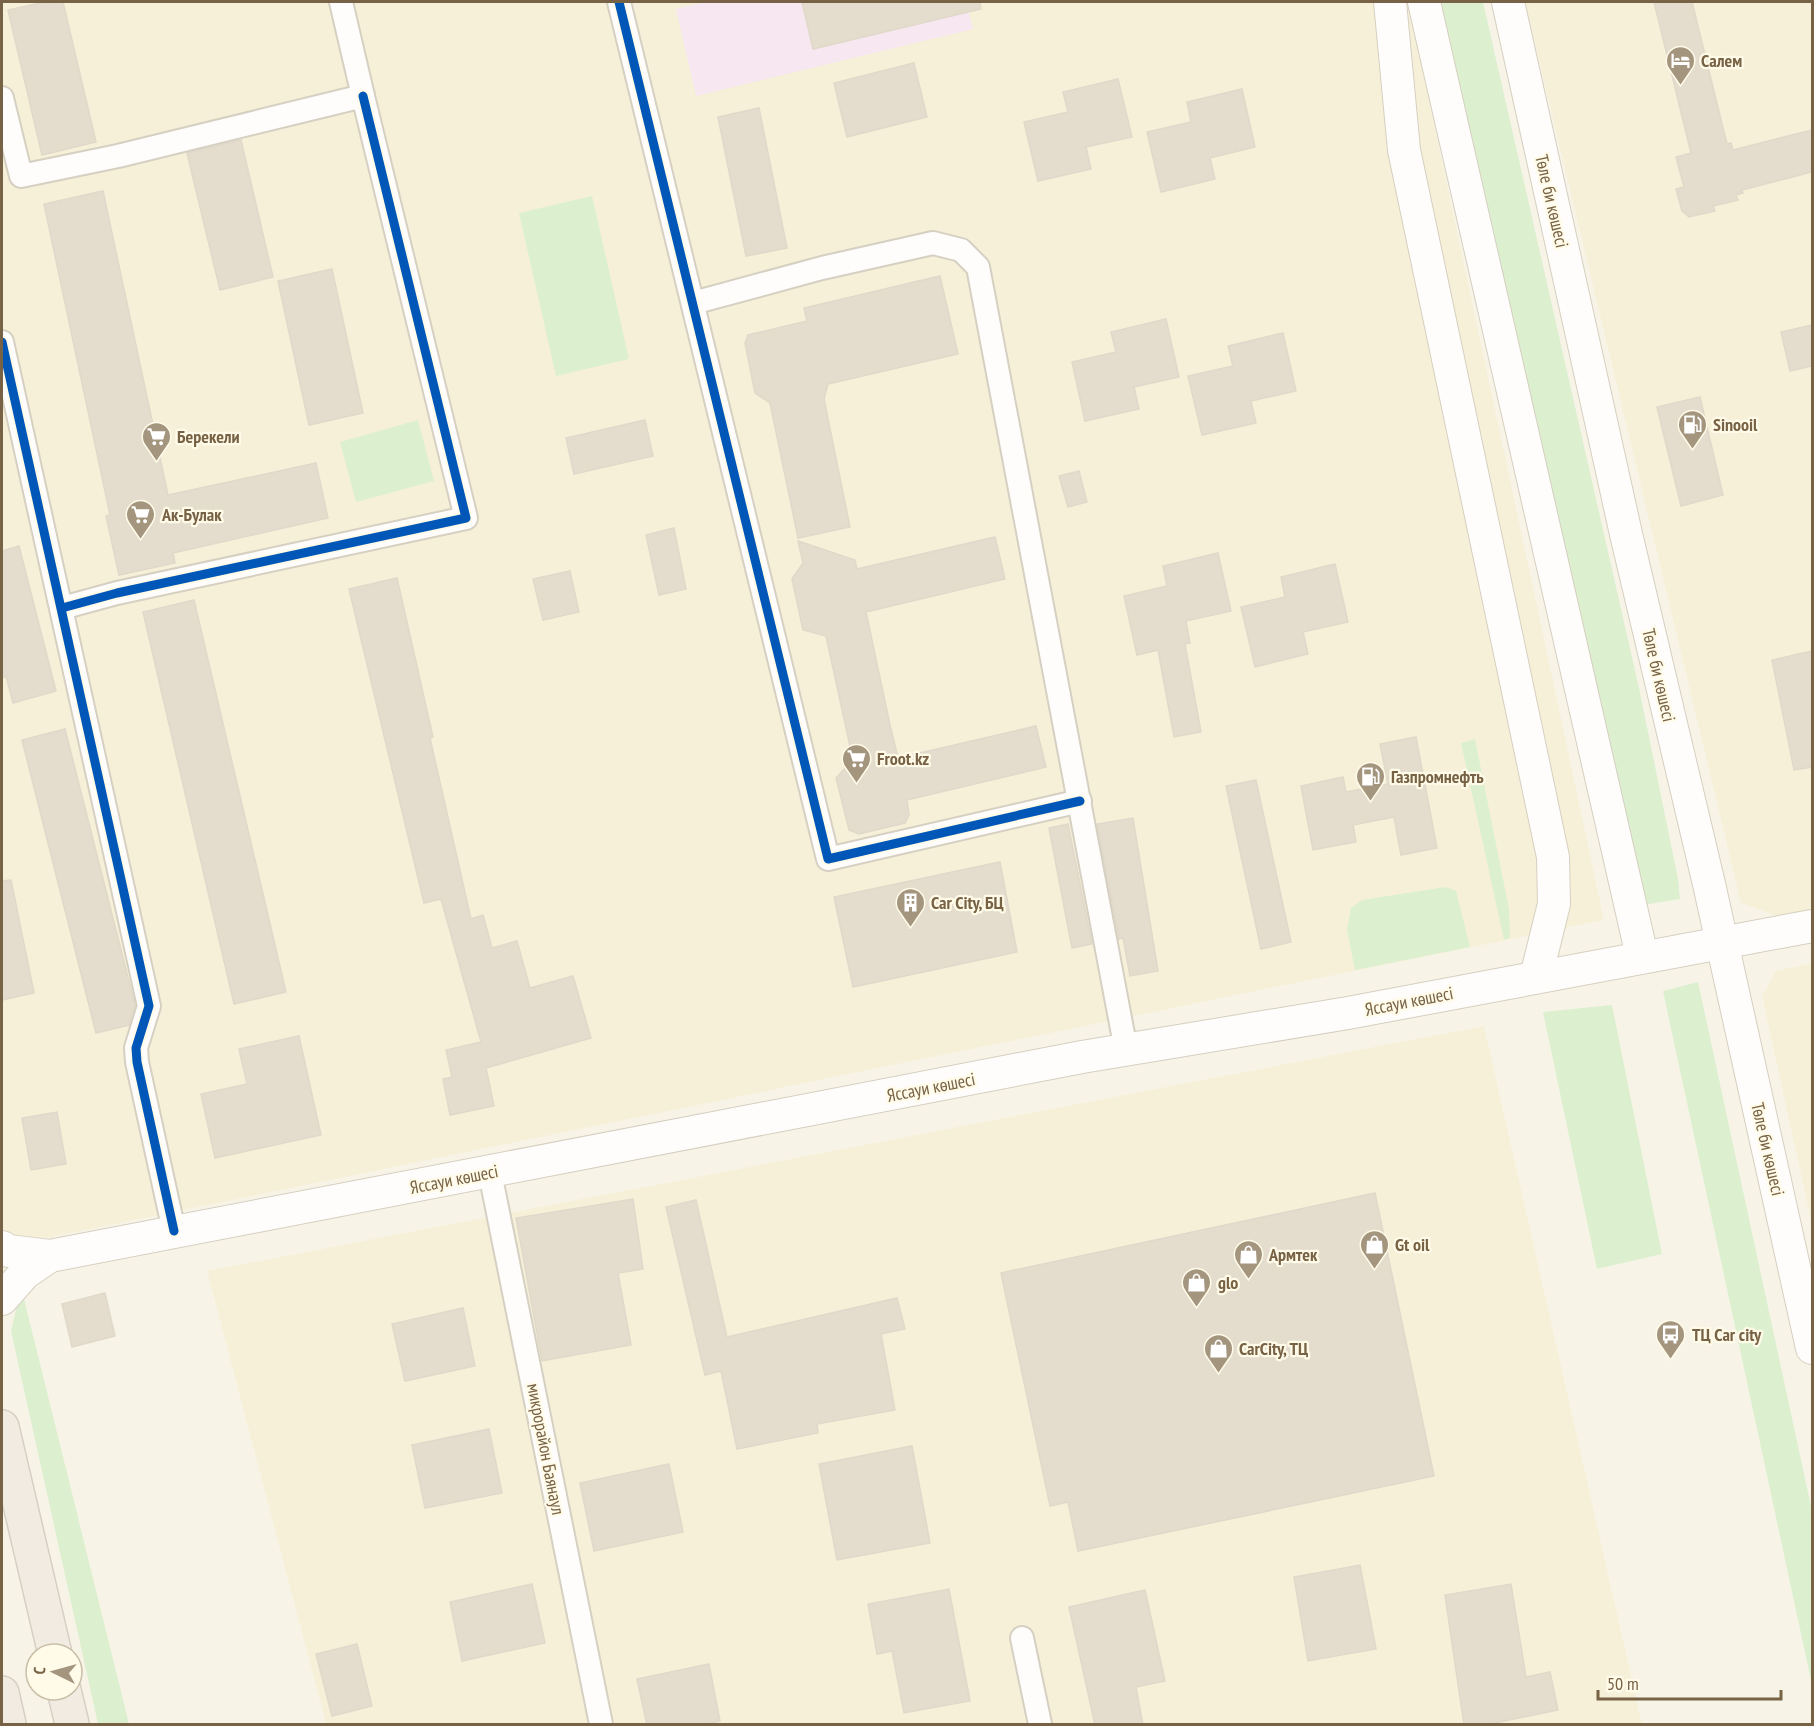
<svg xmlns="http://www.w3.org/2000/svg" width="1814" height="1726" font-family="'PT Sans Narrow',sans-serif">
  <rect width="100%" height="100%" fill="#f7f4e7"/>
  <g fill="#f6f0d9">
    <path d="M2 2H1408L1604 920 2 1247Z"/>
    <path d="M1525 2H1812V912L1782 918 1741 903Z"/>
    <path d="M1812 963V1225L1762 996 1776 971Z"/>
    <path d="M1484 1026 1642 1724H326L207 1271Z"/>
  </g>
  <path fill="#f6e7f1" d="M705 2H966L973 29 696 96 676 9Z"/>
  <g fill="#dcf0d0">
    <path d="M1441 2H1483L1639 688 1678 879 1680 899 1643 905Z"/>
    <path d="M592 196 629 359 556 376 519 213Z"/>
    <path d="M418 420 434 481 356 502 340 442Z"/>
    <path d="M1475 739 1509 909 1510 938 1504 940 1461 743Z"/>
    <path d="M1446 887 1456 891 1470 947 1355 970 1347 930 1351 908 1362 900Z"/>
    <path d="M1698 982 1812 1511V1685L1663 991Z"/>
    <path d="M1612 1005 1662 1254 1597 1269 1543 1012Z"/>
    <path d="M24 1299 129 1724H98L11 1331 18 1301Z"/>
  </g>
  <g fill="#e4ddce" stroke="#e0d8c9" stroke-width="1.5">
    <path d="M45 2H63L96 142 42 155 8 10Z"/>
    <path d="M802 2H980L981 9 813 49Z"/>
    <path d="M1654 2H1692L1727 144 1731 143 1733 150 1812 130V172L1742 190 1743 193 1736 195 1738 200 1713 206 1715 211 1689 217 1682 211 1676 189 1684 187 1676 157 1691 153Z"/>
    <path d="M914 63 927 117 847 137 834 83Z"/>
    <path d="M1118 79 1132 137 1086 147 1091 169 1038 181 1024 122 1068 112 1063 92Z"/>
    <path d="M1242 89 1255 147 1210 158 1215 179 1161 192 1147 132 1191 122 1187 102Z"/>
    <path d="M759 108 787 248 746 256 718 117Z"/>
    <path d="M241 140 273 277 220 290 187 153Z"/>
    <path d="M103 191 168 495 316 463 328 518 173 553 175 563 119 575 106 516 110 515 44 204Z"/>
    <path d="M332 269 363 413 309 425 278 281Z"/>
    <path d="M940 276 958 354 828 384 824 399 850 527 798 538 770 403 755 393 745 343 748 335 807 321 804 308Z"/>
    <path d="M1166 319 1179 377 1134 387 1139 409 1085 421 1072 362 1116 352 1111 332Z"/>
    <path d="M1812 325V366L1790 371 1781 332Z"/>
    <path d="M1283 333 1296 391 1251 401 1256 423 1202 435 1188 376 1233 366 1228 346Z"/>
    <path d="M1700 397 1723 495 1681 506 1657 407Z"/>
    <path d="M645 420 653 456 574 474 566 438Z"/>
    <path d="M1079 471 1087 502 1068 507 1059 476Z"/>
    <path d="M674 528 686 589 659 595 646 535Z"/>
    <path d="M995 537 1005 579 866 612 890 725 898 758 1036 726 1046 767 907 800 909 815 905 823 859 834 849 830 836 778 853 760 826 636 803 630 792 579 803 563 798 541 855 560 857 569Z"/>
    <path d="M19 546 56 691 13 703 6 676 2 678V551Z"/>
    <path d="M1218 553 1231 611 1186 621 1190 643 1185 644 1201 732 1174 737 1158 650 1137 655 1124 596 1167 586 1163 566Z"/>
    <path d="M1335 564 1348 622 1303 632 1308 654 1255 667 1241 607 1285 597 1281 577Z"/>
    <path d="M570 571 579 612 543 620 533 579Z"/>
    <path d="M397 578 433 737 430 738 471 919 483 915 492 948 517 941 530 988 573 976 591 1038 486 1068 494 1106 450 1115 443 1079 452 1077 446 1050 481 1042 441 899 424 903 349 589Z"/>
    <path d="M194 600 286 992 234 1004 143 612Z"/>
    <path d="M1812 651V767L1794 770 1772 660Z"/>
    <path d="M65 729 135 1005 129 1025 96 1033 22 740Z"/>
    <path d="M1416 737 1437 848 1401 855 1394 817 1353 825 1356 842 1313 850 1301 786 1343 777 1346 792 1388 784 1380 744Z"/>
    <path d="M1256 780 1291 942 1261 949 1226 786Z"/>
    <path d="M1133 818 1158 971 1130 976 1123 938 1119 939 1097 824Z"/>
    <path d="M1068 824 1092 944 1072 948 1049 828Z"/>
    <path d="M1000 862 1017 952 853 987 834 897Z"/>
    <path d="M11 880 34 993 2 1000V881Z"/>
    <path d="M299 1036 321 1135 215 1158 201 1094 247 1084 239 1049Z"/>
    <path d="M57 1112 66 1164 31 1170 22 1118Z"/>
    <path d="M1375 1193 1434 1476 1078 1551 1068 1502 1050 1506 1001 1273Z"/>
    <path d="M633 1199 643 1269 618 1273 631 1345 542 1361 516 1218Z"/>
    <path d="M696 1200 727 1337 897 1298 905 1329 881 1334 895 1410 817 1424 818 1433 737 1449 721 1371 705 1375 666 1207Z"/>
    <path d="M105 1293 115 1336 72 1347 62 1304Z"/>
    <path d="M463 1308 475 1366 405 1381 392 1324Z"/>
    <path d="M489 1429 502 1493 425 1508 412 1445Z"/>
    <path d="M912 1446 930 1543 837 1560 819 1464Z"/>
    <path d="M669 1464 683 1532 594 1551 580 1483Z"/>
    <path d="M1360 1565 1376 1649 1308 1661 1294 1577Z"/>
    <path d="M532 1584 545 1643 462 1661 450 1602Z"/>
    <path d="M1511 1584 1526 1677 1550 1672 1558 1710 1485 1725H1464L1445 1595Z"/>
    <path d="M949 1589 970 1701 904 1713 892 1651 877 1654 868 1604Z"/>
    <path d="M1145 1590 1165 1681 1136 1687 1143 1725H1095L1069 1607Z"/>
    <path d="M357 1644 372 1706 332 1716 316 1654Z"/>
    <path d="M709 1664 720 1721 703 1725H647L637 1679Z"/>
  </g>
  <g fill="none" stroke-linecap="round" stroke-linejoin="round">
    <defs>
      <g id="street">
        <path d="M619 2 828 859 1080 801"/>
        <path d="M2 98 21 176 118 156 363 96 341 2"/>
        <path d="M693 303 822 268 933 243 961 250 978 267 1126 1050"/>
        <path d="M2 342 149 1006 136 1048 137 1062 174 1231"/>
        <path d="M62 608 117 593 466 518 363 96"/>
        <path d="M490 1173 601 1724"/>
        <path d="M1022 1638 1040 1724"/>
      </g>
      <g id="secondary">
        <path d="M1390 2 1404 150 1553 857 1554 904 1536 977"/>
        <path d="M1424 2 1642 956"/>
        <path d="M1508 2 1626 534 1709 884 1812 1348"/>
        <path d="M2 1247 9 1251 50 1256 1082 1057 1348 1013 1812 926"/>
        <path d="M2 1299 25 1273 50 1256"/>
      </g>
      <g id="highway">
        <path d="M2 1427 55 1654"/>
        <path d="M64 1690 72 1724"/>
        <path d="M2 1693 9 1724"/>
      </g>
    </defs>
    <use href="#street" stroke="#d6d0c2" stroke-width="26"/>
    <use href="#secondary" stroke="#d6cfc0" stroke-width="34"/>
    <use href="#highway" stroke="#d6cfc3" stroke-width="36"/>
    <use href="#street" stroke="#fefdfb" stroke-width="22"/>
    <use href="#secondary" stroke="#fefdfb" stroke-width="32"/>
    <use href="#highway" stroke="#f2ebe2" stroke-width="33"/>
    <defs>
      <g id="cycleway">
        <path d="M619 2 828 859 1080 801"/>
        <path d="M2 342 149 1006 136 1048 137 1062 174 1231"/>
        <path d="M62 608 117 593 466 518 363 96"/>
      </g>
    </defs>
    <use href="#cycleway" stroke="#fffbe8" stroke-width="13"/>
    <use href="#cycleway" stroke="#0057b8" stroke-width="9"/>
  </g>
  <defs>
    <symbol id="hotel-pin" viewBox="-11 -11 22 30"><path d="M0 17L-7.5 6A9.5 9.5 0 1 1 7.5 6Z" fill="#a4957e" stroke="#fffbe8"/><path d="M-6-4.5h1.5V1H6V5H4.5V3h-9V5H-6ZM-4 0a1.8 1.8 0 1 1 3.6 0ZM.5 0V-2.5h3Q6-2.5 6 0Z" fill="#fff"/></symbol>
    <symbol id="fuel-pin" viewBox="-11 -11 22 30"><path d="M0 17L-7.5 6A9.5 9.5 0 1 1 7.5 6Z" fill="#a4957e" stroke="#fffbe8"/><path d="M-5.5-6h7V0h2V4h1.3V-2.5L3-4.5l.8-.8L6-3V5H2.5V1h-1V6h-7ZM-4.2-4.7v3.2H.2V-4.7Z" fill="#fff"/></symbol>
    <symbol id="supermarket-pin" viewBox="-11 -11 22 30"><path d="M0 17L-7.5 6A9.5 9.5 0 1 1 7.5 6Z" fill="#a4957e" stroke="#fffbe8"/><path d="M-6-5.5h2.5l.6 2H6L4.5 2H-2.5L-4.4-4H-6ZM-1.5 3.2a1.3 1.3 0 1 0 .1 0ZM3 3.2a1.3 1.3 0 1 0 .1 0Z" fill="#fff"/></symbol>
    <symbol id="building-pin" viewBox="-11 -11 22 30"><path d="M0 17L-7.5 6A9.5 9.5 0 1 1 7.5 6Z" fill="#a4957e" stroke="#fffbe8"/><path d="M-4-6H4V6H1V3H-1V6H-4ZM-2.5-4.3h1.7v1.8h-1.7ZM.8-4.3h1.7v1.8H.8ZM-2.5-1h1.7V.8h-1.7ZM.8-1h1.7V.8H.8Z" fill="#fff"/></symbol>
    <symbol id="shop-pin" viewBox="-11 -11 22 30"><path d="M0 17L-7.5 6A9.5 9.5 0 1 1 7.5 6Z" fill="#a4957e" stroke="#fffbe8"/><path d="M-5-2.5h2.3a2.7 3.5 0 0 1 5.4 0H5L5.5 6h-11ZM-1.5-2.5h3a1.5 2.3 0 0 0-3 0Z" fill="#fff"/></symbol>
    <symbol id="bus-pin" viewBox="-11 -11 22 30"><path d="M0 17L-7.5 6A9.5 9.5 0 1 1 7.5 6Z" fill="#a4957e" stroke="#fffbe8"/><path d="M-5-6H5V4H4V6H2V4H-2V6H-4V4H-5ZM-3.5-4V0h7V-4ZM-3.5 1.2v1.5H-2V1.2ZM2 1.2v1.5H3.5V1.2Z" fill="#fff"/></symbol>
  </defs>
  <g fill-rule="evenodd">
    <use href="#hotel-pin" x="1664" y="44" width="33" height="45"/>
    <use href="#fuel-pin" x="1676" y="408" width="33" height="45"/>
    <use href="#supermarket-pin" x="140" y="420" width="33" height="45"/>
    <use href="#supermarket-pin" x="124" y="498" width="33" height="45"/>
    <use href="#supermarket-pin" x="840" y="742" width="33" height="45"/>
    <use href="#fuel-pin" x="1354" y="760" width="33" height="45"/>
    <use href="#building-pin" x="894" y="886" width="33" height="45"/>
    <use href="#shop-pin" x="1358" y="1228" width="33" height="45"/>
    <use href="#shop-pin" x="1232" y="1238" width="33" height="45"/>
    <use href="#shop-pin" x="1180" y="1266" width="33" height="45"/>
    <use href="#bus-pin" x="1654" y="1318" width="33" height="45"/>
    <use href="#shop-pin" x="1202" y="1332" width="33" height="45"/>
  </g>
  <g text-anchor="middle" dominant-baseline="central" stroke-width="4.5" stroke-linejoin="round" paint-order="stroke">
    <g font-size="18" font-weight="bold" fill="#776245" stroke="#fffbe8" text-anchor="start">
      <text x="1701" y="60">Салем</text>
      <text x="1713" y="424">Sinooil</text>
      <text x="177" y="436">Берекели</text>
      <text x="162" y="514">Ак-Булак</text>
      <text x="877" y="758">Froot.kz</text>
      <text x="1391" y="776">Газпромнефть</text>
      <text x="931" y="902">Car City, БЦ</text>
      <text x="1395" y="1244">Gt oil</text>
      <text x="1269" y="1254">Армтек</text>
      <text x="1218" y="1282">glo</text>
      <text x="1692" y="1334">ТЦ Car city</text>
      <text x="1239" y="1348">CarCity, ТЦ</text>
    </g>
    <g font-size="18" fill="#776245" stroke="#fffbe8">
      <text transform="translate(1552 201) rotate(77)">Төле би көшесі</text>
      <text transform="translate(1659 675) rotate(77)">Төле би көшесі</text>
      <text transform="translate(1409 1001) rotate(-11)">Яссауи көшесі</text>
      <text transform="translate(931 1087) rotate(-11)">Яссауи көшесі</text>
      <text transform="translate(1768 1149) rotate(77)">Төле би көшесі</text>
      <text transform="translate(454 1179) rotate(-11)">Яссауи көшесі</text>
      <text transform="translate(546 1449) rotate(79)">микрорайон Баянаул</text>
    </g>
  </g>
  <rect width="1814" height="1726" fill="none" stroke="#776245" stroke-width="6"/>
  <g transform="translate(54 1672) rotate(275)"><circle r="28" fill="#fffbe8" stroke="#c9bea7" stroke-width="1.5"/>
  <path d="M0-4.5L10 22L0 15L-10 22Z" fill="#a4957e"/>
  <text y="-9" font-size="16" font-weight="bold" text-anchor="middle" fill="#776245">С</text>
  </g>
  <path d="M1598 1690v9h183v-9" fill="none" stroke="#776245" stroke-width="3"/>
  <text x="1607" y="1690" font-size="18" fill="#776245" stroke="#fffbe8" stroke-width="4.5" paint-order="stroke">50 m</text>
</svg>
